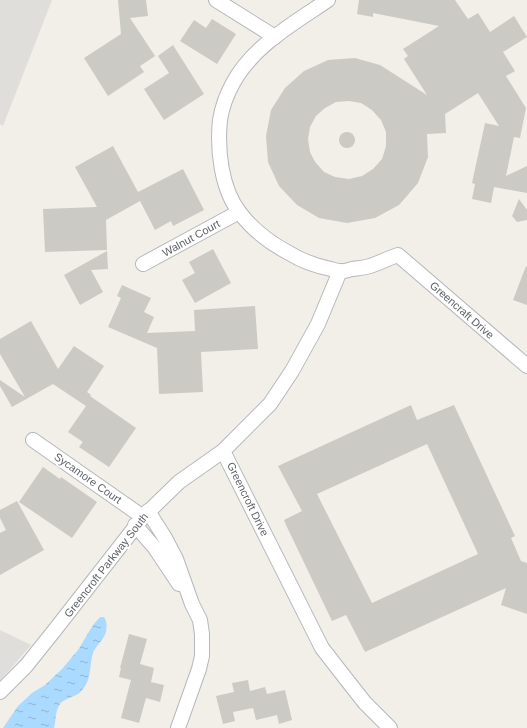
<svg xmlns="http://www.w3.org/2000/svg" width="527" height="728" font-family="Helvetica,sans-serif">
  <defs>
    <pattern id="water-ripples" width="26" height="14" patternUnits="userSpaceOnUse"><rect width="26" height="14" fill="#aadaff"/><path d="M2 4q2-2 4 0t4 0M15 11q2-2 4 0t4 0" fill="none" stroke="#8eb4d2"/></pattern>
  </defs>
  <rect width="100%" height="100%" fill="#f1efe8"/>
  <g fill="#e0deda">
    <path d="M0 0H52L3 126 0 124Z"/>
    <path d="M0 630 31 645 0 681Z"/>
  </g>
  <path fill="url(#water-ripples)" d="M100 617H104C107 622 107 626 106 632 104 640 96 645 93 653 89 666 92 678 83 689 81 691 79 694 76 695 71 698 64 699 60 704 55 710 56 721 54 728H3L18 706 32 693 45 685 62 669 78 650 93 625Z"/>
  <g fill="#cccac5" fill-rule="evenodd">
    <path d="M118 0H146L148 16 130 18 155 56 140 66 144 72 108 96 84 58 121 34Z"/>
    <path d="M359 0H455L468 19 478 13 490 32 514 16 527 37 503 52 515 71 506 76 526 108 520 138 514 137 506 176 527 166V193L494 187 491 203 472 199 475 184 472 183 485 123 499 126 478 93 445 114 446 133 427 134 428 157 418 183 399 205 375 218 347 223 319 218 297 205 279 186 268 162 266 136 271 110 285 88 304 71 328 60 355 58 380 65 427 95 404 59 408 56 403 49 439 26 373 13V17L357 14ZM349 101 361 103 372 110 379 118 381 120 386 132V146L382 159 373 169 362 176 349 179 335 177 324 172 316 163 314 160 310 152 308 139 310 127 316 116 325 108 336 102Z"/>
    <path d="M212 19 236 34 217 64 180 41 194 20 206 28Z"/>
    <path d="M173 45 204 94 164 120 144 89 169 73 158 56Z"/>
    <circle cx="347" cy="140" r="8"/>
    <path d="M113 146 138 192 183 169 204 210 173 226 171 221 155 230 140 201 106 220 107 250 45 252 43 209 97 207 75 167Z"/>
    <path d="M519 199 527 210V220L517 222 512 216Z"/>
    <path d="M213 249 231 283 195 303 182 280 195 273 189 262Z"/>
    <path d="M107 251 108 269 91 270 103 292 80 305 64 275Z"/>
    <path d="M526 266 527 267V305L513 300Z"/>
    <path d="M122 285 151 298 144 312 154 317 147 333 195 331 194 310 255 306 258 349 201 352 203 392 159 394 157 348 108 327 121 298 117 296Z"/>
    <path d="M31 321 58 369 74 346 104 366 87 392 91 395 90 396 136 428 109 467 79 447 83 442 68 432 86 406 53 384 12 407 0 386V380L25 397 0 354V339Z"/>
    <path d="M411 405 417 420 454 405 515 536 511 538 521 561 527 563V614L501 605 506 588 365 652 346 615 332 621 286 525 284 520 302 511 278 466ZM427 444 478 554 372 603 317 494Z"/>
    <path d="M43 467 60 479 61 477 97 502 72 538 19 502Z"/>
    <path d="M17 501 44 550 0 575V533L6 530 0 518V510Z"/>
    <path d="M129 634 147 639 140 664 154 668 151 682 164 685 160 702 146 698 139 723 121 718 131 680 119 677 121 668H120Z"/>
    <path d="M248 680 250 691 265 687 267 694 285 690 292 720 279 724 277 715 256 720 253 708 233 712 235 721 223 724 216 696 234 692 232 683Z"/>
  </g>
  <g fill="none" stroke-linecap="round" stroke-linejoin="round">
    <defs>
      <g id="minor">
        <path d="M216 0 275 37"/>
        <path d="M328 0C294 23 253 46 233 83 227 94 222 107 220 120 217 149 221 189 240 213 253 230 270 243 289 253 302 261 316 266 331 269 334 270 337 271 340 271 344 272 348 270 352 269 358 268 364 268 370 266 379 263 389 258 398 255L527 366"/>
        <path d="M143 264 239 212"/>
        <path d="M33 440 143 517"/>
        <path d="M223 451 322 648 350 684 365 703 390 728"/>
        <path d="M148 511 165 538 176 559 192 604 200 620 202 634V656L199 669 178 728"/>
        <path d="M135 525 155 548 179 584"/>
        <path d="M0 692 26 666 54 631 143 517 179 482 223 451 270 404 292 371 318 324 340 271"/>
      </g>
    </defs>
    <use href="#minor" stroke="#b5b8bc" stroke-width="16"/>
    <use href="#minor" stroke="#fff" stroke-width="14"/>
  </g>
  <g text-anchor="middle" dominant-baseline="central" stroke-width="4" stroke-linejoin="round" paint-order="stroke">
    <g font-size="11" fill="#5f6368" stroke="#fff">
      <text transform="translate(191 238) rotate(-29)">Walnut Court</text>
      <text transform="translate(462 310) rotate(41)">Greencraft Drive</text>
      <text transform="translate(88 478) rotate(35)">Sycamore Court</text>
      <text transform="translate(248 499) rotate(64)">Greencroft Drive</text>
      <text transform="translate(106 565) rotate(-52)">Greencroft Parkway South</text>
    </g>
  </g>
</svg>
